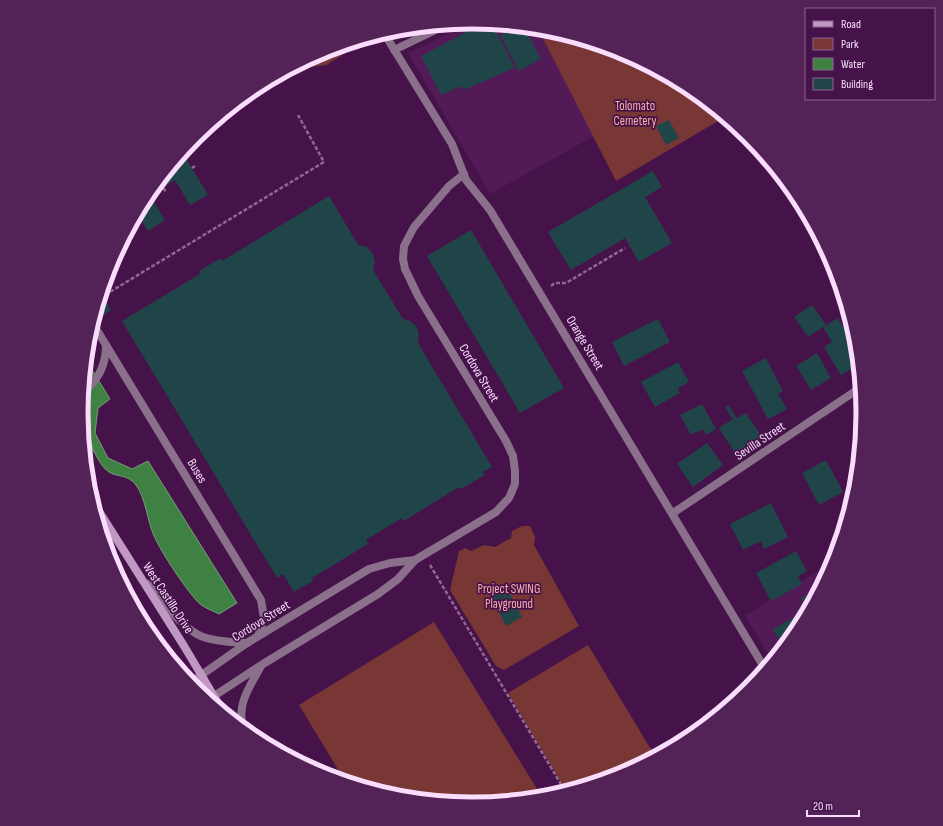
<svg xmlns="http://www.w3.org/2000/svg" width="943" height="826" font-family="'Sofia Sans Condensed',sans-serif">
  <rect width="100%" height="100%" fill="#451249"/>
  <g fill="#521b57">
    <path d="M473 22 538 29 594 136 490 194 408 53Z"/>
    <path d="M422 27 399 38 394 30 395 29Z"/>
    <path d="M833 562 796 630 772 660 745 616Z"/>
  </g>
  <g fill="#783734">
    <path d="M538 29 548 30 621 52 689 88 725 117 616 181Z"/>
    <path d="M366 39 365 41 326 65 310 67 307 60 322 52Z"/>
    <path d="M522 526H530L535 537 534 545 579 626 504 670 496 666 450 590 459 551 465 548 471 551 484 545 495 547 511 538 512 531Z"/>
    <path d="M434 622 542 797 471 804 395 796 345 781 299 705Z"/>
    <path d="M588 645 652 751 605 779 566 791 508 693Z"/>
  </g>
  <path fill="#3f8142" stroke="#779c7a" d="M86 360 110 399 98 408 95 433 108 458 132 469 148 461 237 603 219 614C213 611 205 608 200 604 188 593 161 552 154 536 147 520 146 499 136 485 128 474 116 477 109 472 97 465 82 426 81 413Z"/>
  <g fill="#204549">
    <path d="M484 23 492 24 515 68 463 90 461 86 441 95 421 56Z"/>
    <path d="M516 26 524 27 541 59 519 71 500 35Z"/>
    <path d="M669 120 679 138 666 145 656 126Z"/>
    <path d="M182 152 208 195 190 205 175 180 150 195 165 220 148 231 137 213 147 196Z"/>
    <path d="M653 171 662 187 645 197 672 243 639 262 625 238 571 270 548 232Z"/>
    <path d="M329 196 358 245 367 247 373 254 375 262 373 270 403 319 410 321 417 327 419 335 418 343 492 467 483 472 485 475 461 489 459 487 404 521 402 518 366 540 368 544 312 578 313 581 294 592 283 574 277 578 122 321 200 274 199 271 221 258 222 261Z"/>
    <path d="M471 230 564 388 520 413 427 256Z"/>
    <path d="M101 294 111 310 104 315 98 305Z"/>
    <path d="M812 305 826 325 808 337 794 317Z"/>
    <path d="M838 318 856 349 858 365 841 375 824 347 832 342 823 327Z"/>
    <path d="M849 318 853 332 846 320Z"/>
    <path d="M658 319 670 342 624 366 612 342Z"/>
    <path d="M817 353 831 378 811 390 796 366Z"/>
    <path d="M766 358 783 391 778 394 787 409 768 419 742 371Z"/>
    <path d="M678 362 689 382 678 388 680 393 655 407 641 382Z"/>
    <path d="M702 404 716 429 706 435 703 429 691 435 680 415Z"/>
    <path d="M728 405 737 418 746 413 763 439 737 456 719 428 733 419 725 407Z"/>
    <path d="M707 443 723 465 693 487 677 464Z"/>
    <path d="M859 445 858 462 851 451Z"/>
    <path d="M826 460 843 492 819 505 802 473Z"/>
    <path d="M771 503 788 537 764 549 761 541 743 550 730 524Z"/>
    <path d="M796 551 807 571 798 576 802 584 771 601 756 573Z"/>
    <path d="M506 586 522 617 506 626 490 595Z"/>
    <path d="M820 587 808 610 801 598Z"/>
    <path d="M807 610 796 630 783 647 773 629Z"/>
  </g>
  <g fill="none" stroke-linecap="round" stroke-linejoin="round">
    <g stroke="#916694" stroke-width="2.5" stroke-dasharray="4 2" stroke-linecap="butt">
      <path d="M192 168 195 166"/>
      <path d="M160 183 166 192"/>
      <path d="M551 286 555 283H566L625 248"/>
      <path d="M100 298 324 162 298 115"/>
      <path d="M430 565 565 791"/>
    </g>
    <g stroke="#8b708c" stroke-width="8">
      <path d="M92 322 261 600 264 618 258 636"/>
      <path d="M83 392C99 380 106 365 106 345"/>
    </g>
    <g stroke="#8b708c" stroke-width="8">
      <path d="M384 33 452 144 466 180 490 210 765 669"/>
      <path d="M394 50 448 24"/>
      <path d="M673 513 860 388"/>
      <path d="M148 584C162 600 183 630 203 637 217 642 232 642 247 643"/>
      <path d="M190 683 247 643 369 569 390 563 415 560"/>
      <path d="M208 700 263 664 378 594 398 579 415 560 496 512 509 498 515 484V471L513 456 506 441 418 296 405 269 403 259 404 246 414 227 449 186 464 174"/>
      <path d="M244 730C235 706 250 686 261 666"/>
    </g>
    <path stroke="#c197c3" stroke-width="8" d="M90 497 184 646 224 713"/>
  </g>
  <g text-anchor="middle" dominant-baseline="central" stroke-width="3.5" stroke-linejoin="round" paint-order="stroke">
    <g font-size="13" fill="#fab0aa" stroke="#451249">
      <text x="635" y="106">Tolomato<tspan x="635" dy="15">Cemetery</tspan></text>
      <text x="509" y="589">Project SWING<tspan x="509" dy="15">Playground</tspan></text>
    </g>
    <g font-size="13" fill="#fadcfc" stroke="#451249">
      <text transform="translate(585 343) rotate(59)">Orange Street</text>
      <text transform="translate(479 373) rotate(59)">Cordova Street</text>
      <text transform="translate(760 441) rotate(-34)">Sevilla Street</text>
      <text transform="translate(197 471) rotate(59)">Buses</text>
      <text transform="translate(168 598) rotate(57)">West Castillo Drive</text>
      <text transform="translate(261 621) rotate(-32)">Cordova Street</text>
    </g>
  </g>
  <path d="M0 0H943V826H0ZM88 413a384 384 0 1 1 768 0a384 384 0 1 1-768 0Z" fill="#532257" fill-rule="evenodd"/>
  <path fill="none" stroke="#fadcfc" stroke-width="5" d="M88 413a384 384 0 1 1 768 0a384 384 0 1 1-768 0Z"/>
  <rect x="805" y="8" width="130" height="92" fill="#451249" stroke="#8d6391"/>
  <rect x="813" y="21" width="20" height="6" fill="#c197c3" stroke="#8d6391"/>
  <text x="841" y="28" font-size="12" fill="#fadcfc">Road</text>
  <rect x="813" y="38" width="20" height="12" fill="#783734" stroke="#8d6391"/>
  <text x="841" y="48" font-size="12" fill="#fadcfc">Park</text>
  <rect x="813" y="58" width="20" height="12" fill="#3f8142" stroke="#8d6391"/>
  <text x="841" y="68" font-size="12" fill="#fadcfc">Water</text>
  <rect x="813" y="78" width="20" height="12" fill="#204549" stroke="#8d6391"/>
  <text x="841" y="88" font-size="12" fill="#fadcfc">Building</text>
  <path d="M807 810v6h52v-6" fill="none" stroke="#fadcfc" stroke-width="2"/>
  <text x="813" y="810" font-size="12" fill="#fadcfc" stroke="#451249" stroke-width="3" paint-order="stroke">20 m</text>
</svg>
